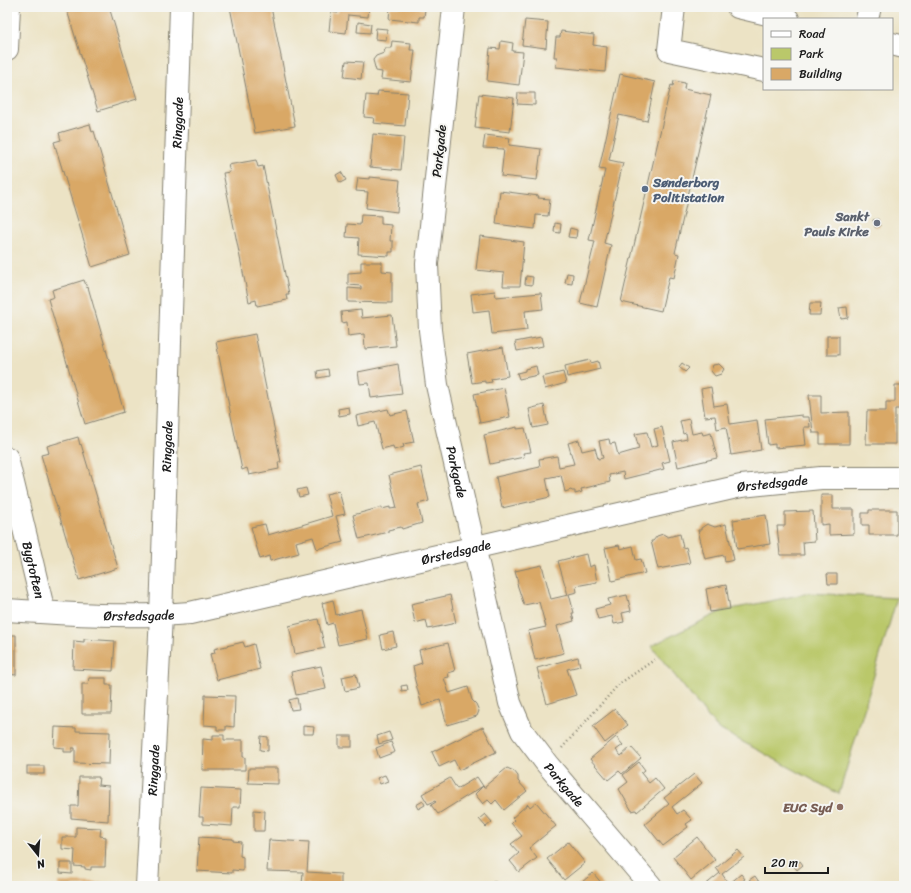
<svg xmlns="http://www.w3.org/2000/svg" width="911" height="893" font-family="Sriracha,sans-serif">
  <rect width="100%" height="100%" fill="#f6f6f2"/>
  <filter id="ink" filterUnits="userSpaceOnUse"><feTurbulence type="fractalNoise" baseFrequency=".025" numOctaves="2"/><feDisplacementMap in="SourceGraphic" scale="8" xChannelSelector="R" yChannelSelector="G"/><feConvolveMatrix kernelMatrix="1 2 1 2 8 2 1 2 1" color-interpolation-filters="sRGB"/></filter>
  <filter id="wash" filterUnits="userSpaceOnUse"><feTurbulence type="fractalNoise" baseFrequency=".012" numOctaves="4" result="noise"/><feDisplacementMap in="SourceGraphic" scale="16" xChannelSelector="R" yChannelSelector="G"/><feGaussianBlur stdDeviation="0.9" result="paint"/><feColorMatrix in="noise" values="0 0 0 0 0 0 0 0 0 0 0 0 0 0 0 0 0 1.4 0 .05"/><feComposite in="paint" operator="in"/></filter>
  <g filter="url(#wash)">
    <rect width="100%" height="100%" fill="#ece3c5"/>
    <path fill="#bac86a" stroke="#6b7243" d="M809 593 897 598 839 794 717 728 651 646 722 611Z"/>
    <g id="blocks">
      <g fill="#d9a866">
        <path d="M66 7H109L137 99 98 111Z"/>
        <path d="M230 7H271L295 126 255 133Z"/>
        <path d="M338 7H369L368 17 348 15 346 33 329 31 331 12 338 13Z"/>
        <path d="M390 7H420V8L425 9 424 17H419V22L389 19Z"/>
        <path d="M525 20 548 22 546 48 522 45Z"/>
        <path d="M358 22 371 24 370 33 357 32Z"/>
        <path d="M376 28 387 29 386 40 375 39Z"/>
        <path d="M561 31 594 35 593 45 607 47 605 72 556 67 557 57H554L556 37H560Z"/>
        <path d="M392 41 411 43 410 50H415L411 82 381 79 382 72 376 71 373 60 376 56 384 53 385 48H391Z"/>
        <path d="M501 41 513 43 512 51 523 52 519 85 487 81 490 48 500 49Z"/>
        <path d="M346 61 363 62 361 79 344 77Z"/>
        <path d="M620 74 655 82 647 121 619 115 609 160 623 163 604 243 611 245 597 307 580 303 595 241 589 240 605 170 599 169Z"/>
        <path d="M674 81 685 83 684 89 711 95 675 253 679 254 674 278 669 277 661 311 621 302 671 85 673 86Z"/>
        <path d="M378 91 408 93 405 126 373 123 374 118 364 117 366 95 377 96Z"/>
        <path d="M518 93H535V105L517 104Z"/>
        <path d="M479 94 514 98 510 132 475 128Z"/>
        <path d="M90 124 92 132 94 131 130 255 92 267 54 142 61 140 59 133Z"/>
        <path d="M373 134 404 137 401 170 370 167Z"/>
        <path d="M485 135 510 138 509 145 541 149 537 180 501 176 504 149 483 148Z"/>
        <path d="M256 160 258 167 263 166 289 294H286L287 300 257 306 256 300 249 302 223 173 230 172 228 165Z"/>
        <path d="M341 172 346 180 340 183 336 175Z"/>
        <path d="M370 177 400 180 397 212 366 208 368 192 356 191 358 178 370 179Z"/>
        <path d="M500 191 539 196 538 198 550 199 548 216 536 215 535 229 496 224Z"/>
        <path d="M361 215 381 216V224L391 225 390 241H393V252H389V256L358 254 359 238 346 237 347 224 360 225Z"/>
        <path d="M878 219 880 226 875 227 873 220Z"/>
        <path d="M555 223 561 224 560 233 554 232Z"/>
        <path d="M570 228 577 230 576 238 568 237Z"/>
        <path d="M480 236 524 242 520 286H503L504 273 476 270Z"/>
        <path d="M361 262H382V271L392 272V303L348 302V288L361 289V286L348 285V273L361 272Z"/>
        <path d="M567 273 573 274 572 284 565 283Z"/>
        <path d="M526 276 533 277 532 285 525 284Z"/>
        <path d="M84 280 87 288 88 287 124 412 85 424 48 299 54 297 52 290Z"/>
        <path d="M495 291 496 297 541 293 543 309 525 311 527 330 492 334 489 310 473 312 471 294Z"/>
        <path d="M810 303H821L820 315H809Z"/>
        <path d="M847 307 848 318 841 319 839 308Z"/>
        <path d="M361 310 362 318 392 315 396 346 365 349 364 334 348 336 347 322 342 323 341 312Z"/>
        <path d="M255 334 281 462H278L279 469 249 475 247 468 242 470 216 342Z"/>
        <rect x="827" y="336" width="12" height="19"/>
        <path d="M541 337 543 346 517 351 515 342Z"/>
        <path d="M503 347 508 376 491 379 492 382 485 383V381L472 383 467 354Z"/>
        <path d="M590 360 591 363 598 361 600 369 567 377 565 366Z"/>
        <path d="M682 363 689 368 685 372 679 367Z"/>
        <path d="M398 364 402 394 371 398 369 383 360 384 358 372Z"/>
        <path d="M719 364 724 369 721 374 715 376 711 371 713 365Z"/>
        <path d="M536 366 538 375 519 379 517 373 525 371V369Z"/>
        <path d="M328 369 329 376 318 378 317 371Z"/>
        <path d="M563 372 566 383 545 389 542 377Z"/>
        <path d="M895 385H904V409H895V444H866L867 411H886V402H895Z"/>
        <path d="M711 387 714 406 727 404 730 424 757 420 761 450 731 455 726 427 717 429 715 416 705 417 701 389Z"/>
        <path d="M504 388 510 417 480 423 474 394Z"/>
        <path d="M809 395H821V413L849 412V444H820V433H813Z"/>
        <path d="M544 405 548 425 533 428 529 409Z"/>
        <path d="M349 407 350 414 339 416 338 409Z"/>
        <path d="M388 409 390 415 407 411 414 442 403 444 404 447 394 450 393 446 382 449 375 422 358 426 356 416Z"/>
        <path d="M802 415V417H809L810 427H804L806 445 775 448V444L768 445 765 419Z"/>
        <path d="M689 419 692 434 702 432 703 435 711 433 717 458 678 467 673 442 687 439 686 433 683 434 680 421Z"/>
        <path d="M517 427V429L525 428 531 452 523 453 524 457 490 464 484 435Z"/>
        <path d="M662 427 670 461 662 463 664 469 624 479 623 472 609 475 610 482 581 489 582 492 575 494V491H572L571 490 565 492 561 475 546 478 550 497 502 508 496 477 540 467 539 459 557 456 559 467 574 464 568 443 579 440 582 451 595 448 598 459 603 458 599 441 609 439 610 444 615 443 618 455 639 449 635 434 647 432 651 447 658 445 654 429Z"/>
        <path d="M78 437 80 445 81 444 118 568 79 580 41 455 49 453 47 446Z"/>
        <path d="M421 467 429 501 418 504 422 523 402 529 401 527 388 530V532L359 539 353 515 382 507V509L390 507V509L397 508 389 475Z"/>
        <path d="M306 488 308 495 299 497 297 490Z"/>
        <path d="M339 491 345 514 336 516 343 542 317 549 313 537 296 542 299 553 270 561 269 556 260 559 251 527 265 524 268 535 332 516 326 494Z"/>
        <path d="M821 495H833V509H854V534L829 535V524L821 525Z"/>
        <path d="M869 510H897V535H869V525H862V513H869Z"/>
        <path d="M813 511 815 541 803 542 804 555H780L777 526H785V512Z"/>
        <path d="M766 515 770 544 737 549 733 520Z"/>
        <path d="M707 524 715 527 726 524 734 560 725 562 724 555 705 559 698 530H701V528Z"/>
        <path d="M663 534 668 537 680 534 683 548 686 547 690 563 658 569 651 541H653L657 536Z"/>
        <path d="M619 545 620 549 633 546 636 560 641 559 645 573 612 581 605 548Z"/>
        <path d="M586 554 589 567 594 565 597 582 576 586 577 592 569 594 574 613H572L574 621 557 626 564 653 535 660 528 631 546 627 539 602 524 605 517 584 518 583 515 571 542 565 551 599 568 595 558 561Z"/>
        <path d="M827 574H837V584H828Z"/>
        <path d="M726 585 730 609 710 612 706 589Z"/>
        <path d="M450 595 456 623 428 629 426 620 415 623 411 604Z"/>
        <path d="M627 595 631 611 622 613 624 622 614 624 612 616 598 619 595 609 610 605 608 599Z"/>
        <path d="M333 600 336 615 361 609 368 639 338 645 333 623 327 625 322 603Z"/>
        <path d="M318 619 325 648 295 654 289 626Z"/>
        <path d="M393 632 396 646 383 649 380 635Z"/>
        <path d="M7 635H16V675L7 674Z"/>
        <path d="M84 639 115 641 113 671 73 669 74 641 84 642Z"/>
        <path d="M243 642 245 647 254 644 260 669 217 680 210 654 215 653 214 649Z"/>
        <path d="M448 643 455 671 448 673 449 677 444 678 449 693 468 687 472 700 476 704 479 711 477 716 447 725 440 700 422 706 414 677H415L413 666 422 663 419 650Z"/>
        <path d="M578 657 580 666 567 669 576 695 547 704 537 668Z"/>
        <path d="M321 666 326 689 296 695 291 672Z"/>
        <path d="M356 674 359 688 345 691 342 677Z"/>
        <path d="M89 678H106V685H112L111 714H82V684H88Z"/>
        <path d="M407 685 408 690 402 691 401 686Z"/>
        <path d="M205 695 235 696 234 727 226 726V730H217V726L204 725Z"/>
        <path d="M297 698 299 709 291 710 289 700Z"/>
        <path d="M615 709 628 725 605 743 593 726Z"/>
        <path d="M303 726 314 727 313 734H303Z"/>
        <path d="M55 727 76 728V731L110 732 109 764 75 763V748H72V752H64V748L54 747Z"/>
        <path d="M483 727 496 752 459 770 454 760 439 767 432 752Z"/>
        <path d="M389 732 392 740 379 744 377 736Z"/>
        <path d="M213 735H224V740H243V757H245V770H202L203 739 213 740Z"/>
        <path d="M261 736 268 737V751L260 750Z"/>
        <rect x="339" y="736" width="13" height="11"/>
        <path d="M616 737 623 745 616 750 621 756 631 747 641 758 622 774 619 771 608 780 590 759Z"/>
        <path d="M391 742 395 752 379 758 376 748Z"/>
        <path d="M639 762 645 770 641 773 649 783 655 778 664 789 637 812 636 810 632 811 619 789 628 782 623 775Z"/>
        <rect x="27" y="766" width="17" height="8"/>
        <path d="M249 768H278V784L248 783Z"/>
        <path d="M507 768 514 771 518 776V781L527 791 504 810 496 800 492 804 488 800 483 804 475 794 483 786 485 788V786Z"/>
        <path d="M694 774 702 783 672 807 677 814 683 810 692 820 686 824 688 827 663 846 645 824 669 804 664 798Z"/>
        <path d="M385 775 388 781 380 784 377 778Z"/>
        <path d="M79 777H99L98 785 109 786 108 821 71 818V806H78Z"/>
        <path d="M477 777 483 786 438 814 431 805 436 802 435 801 428 804 422 794 450 778 457 789Z"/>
        <path d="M201 788 241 790 240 807H233L232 826 203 824V817H199Z"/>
        <path d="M423 801 425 805 418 809 416 805Z"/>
        <path d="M536 802 556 826 529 848 537 858 519 872 510 861 519 853 511 844 522 836 511 823 514 820 512 818 528 804 530 807Z"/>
        <path d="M254 810 265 811 264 831H254Z"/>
        <path d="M485 814 492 822 486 827 479 819Z"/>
        <path d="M76 827 101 828 100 836 106 837 105 867H91V870L85 869V867L74 866 75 850 62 849V837H76Z"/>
        <path d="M199 837 233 839V841L241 842 240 856 243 857V871L232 870V873L197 871Z"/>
        <path d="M697 837 715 860 691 880 673 857Z"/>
        <path d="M269 840 309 842 307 872 341 874V886L302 885 303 872 267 871Z"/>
        <path d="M568 842 585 863 564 880 547 859Z"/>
        <path d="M738 850 744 857 722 874 729 884 741 874 745 879 736 886H704L720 873 716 868Z"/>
        <path d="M800 861 803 865 797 870 794 866Z"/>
        <path d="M60 863H72V874L60 873Z"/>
        <path d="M593 873 604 886H577Z"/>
        <path d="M755 876 761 885 759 886H753L749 880Z"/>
        <path d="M58 882 104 883V886H58Z"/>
        <path d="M493 882H496L498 886H490V884Z"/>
      </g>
    </g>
  </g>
  <g filter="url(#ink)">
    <use href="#blocks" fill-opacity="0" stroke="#848070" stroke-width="1"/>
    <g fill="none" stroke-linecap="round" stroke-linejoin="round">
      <defs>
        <g id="minor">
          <path id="s1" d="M454 7 427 264 430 330 437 385 510 703 522 731 547 764 651 886"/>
          <path d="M674 7 669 50 764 70"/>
          <path d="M738 7 788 19"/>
          <path d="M867 19 870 7"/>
          <path d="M892 44 904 47"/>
          <path d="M7 49 9 7"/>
          <path id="s2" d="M7 458 44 612"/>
          <path id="s3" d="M7 610C68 614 130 618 190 613L741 486 821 478H904"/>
          <path id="s4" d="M147 886 161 616 181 7"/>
        </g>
      </defs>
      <use href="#minor" stroke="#848070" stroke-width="24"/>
      <path stroke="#848070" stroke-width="2.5" stroke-dasharray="1 3" stroke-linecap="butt" d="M562 748 619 684 657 658"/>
      <use href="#minor" stroke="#fff" stroke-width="22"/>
    </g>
  </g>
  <circle fill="#5c6f8a" stroke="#f6f6f2" stroke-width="1.5" cx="645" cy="189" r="4"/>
  <circle fill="#6b7280" stroke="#f6f6f2" stroke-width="1.5" cx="877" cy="223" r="4"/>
  <circle fill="#8d6e63" stroke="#f6f6f2" stroke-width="1.5" cx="840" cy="807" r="4"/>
  <g text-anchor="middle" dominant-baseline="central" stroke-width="4" stroke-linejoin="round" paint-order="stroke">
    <g font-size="13" fill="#1c1c1c" stroke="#f6f6f2">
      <text stroke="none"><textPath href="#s4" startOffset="764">Ringgade</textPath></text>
      <text transform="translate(439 151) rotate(-84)">Parkgade</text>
      <text stroke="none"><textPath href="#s4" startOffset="440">Ringgade</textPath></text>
      <text stroke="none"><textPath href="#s1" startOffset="469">Parkgade</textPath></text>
      <text stroke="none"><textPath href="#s3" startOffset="780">Ørstedsgade</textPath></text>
      <text stroke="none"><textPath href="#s3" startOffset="456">Ørstedsgade</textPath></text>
      <text stroke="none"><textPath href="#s2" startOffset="115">Bygtoften</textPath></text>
      <text stroke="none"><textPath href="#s3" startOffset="132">Ørstedsgade</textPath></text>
      <text stroke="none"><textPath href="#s4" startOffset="116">Ringgade</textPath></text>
      <text stroke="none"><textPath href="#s1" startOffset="805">Parkgade</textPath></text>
    </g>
    <g font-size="13" font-weight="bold" fill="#4e5e75" stroke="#f6f6f2" text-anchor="start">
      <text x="653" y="182">Sønderborg<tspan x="653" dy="15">Politistation</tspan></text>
    </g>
    <g font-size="13" font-weight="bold" fill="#5b616d" stroke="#f6f6f2" text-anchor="end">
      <text x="869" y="216">Sankt<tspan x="869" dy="15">Pauls Kirke</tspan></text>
    </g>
    <g font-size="13" font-weight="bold" fill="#785e54" stroke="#f6f6f2" text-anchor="end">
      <text x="832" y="807">EUC Syd</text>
    </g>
  </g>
  <rect width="911" height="893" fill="none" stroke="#f6f6f2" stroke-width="24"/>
  <rect x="763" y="18" width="130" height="72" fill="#f6f6f2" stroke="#9f9f9c"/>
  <rect x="771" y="31" width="20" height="6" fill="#ffffff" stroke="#9f9f9c"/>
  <text x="799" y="38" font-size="12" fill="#1c1c1c">Road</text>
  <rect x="771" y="48" width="20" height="12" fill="#bac86a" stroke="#9f9f9c"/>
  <text x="799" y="58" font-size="12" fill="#1c1c1c">Park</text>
  <rect x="771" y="68" width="20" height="12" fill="#d9a866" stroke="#9f9f9c"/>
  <text x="799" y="78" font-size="12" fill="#1c1c1c">Building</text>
  <g transform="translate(38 855) rotate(163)" stroke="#f6f6f2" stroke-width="3" paint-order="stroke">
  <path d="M0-3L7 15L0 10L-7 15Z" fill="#1c1c1c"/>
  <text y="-6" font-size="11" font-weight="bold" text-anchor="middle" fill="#1c1c1c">N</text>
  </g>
  <path d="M765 867v6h63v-6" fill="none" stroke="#1c1c1c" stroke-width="2"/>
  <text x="771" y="867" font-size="12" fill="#1c1c1c" stroke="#f6f6f2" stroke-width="3" paint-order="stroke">20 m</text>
</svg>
